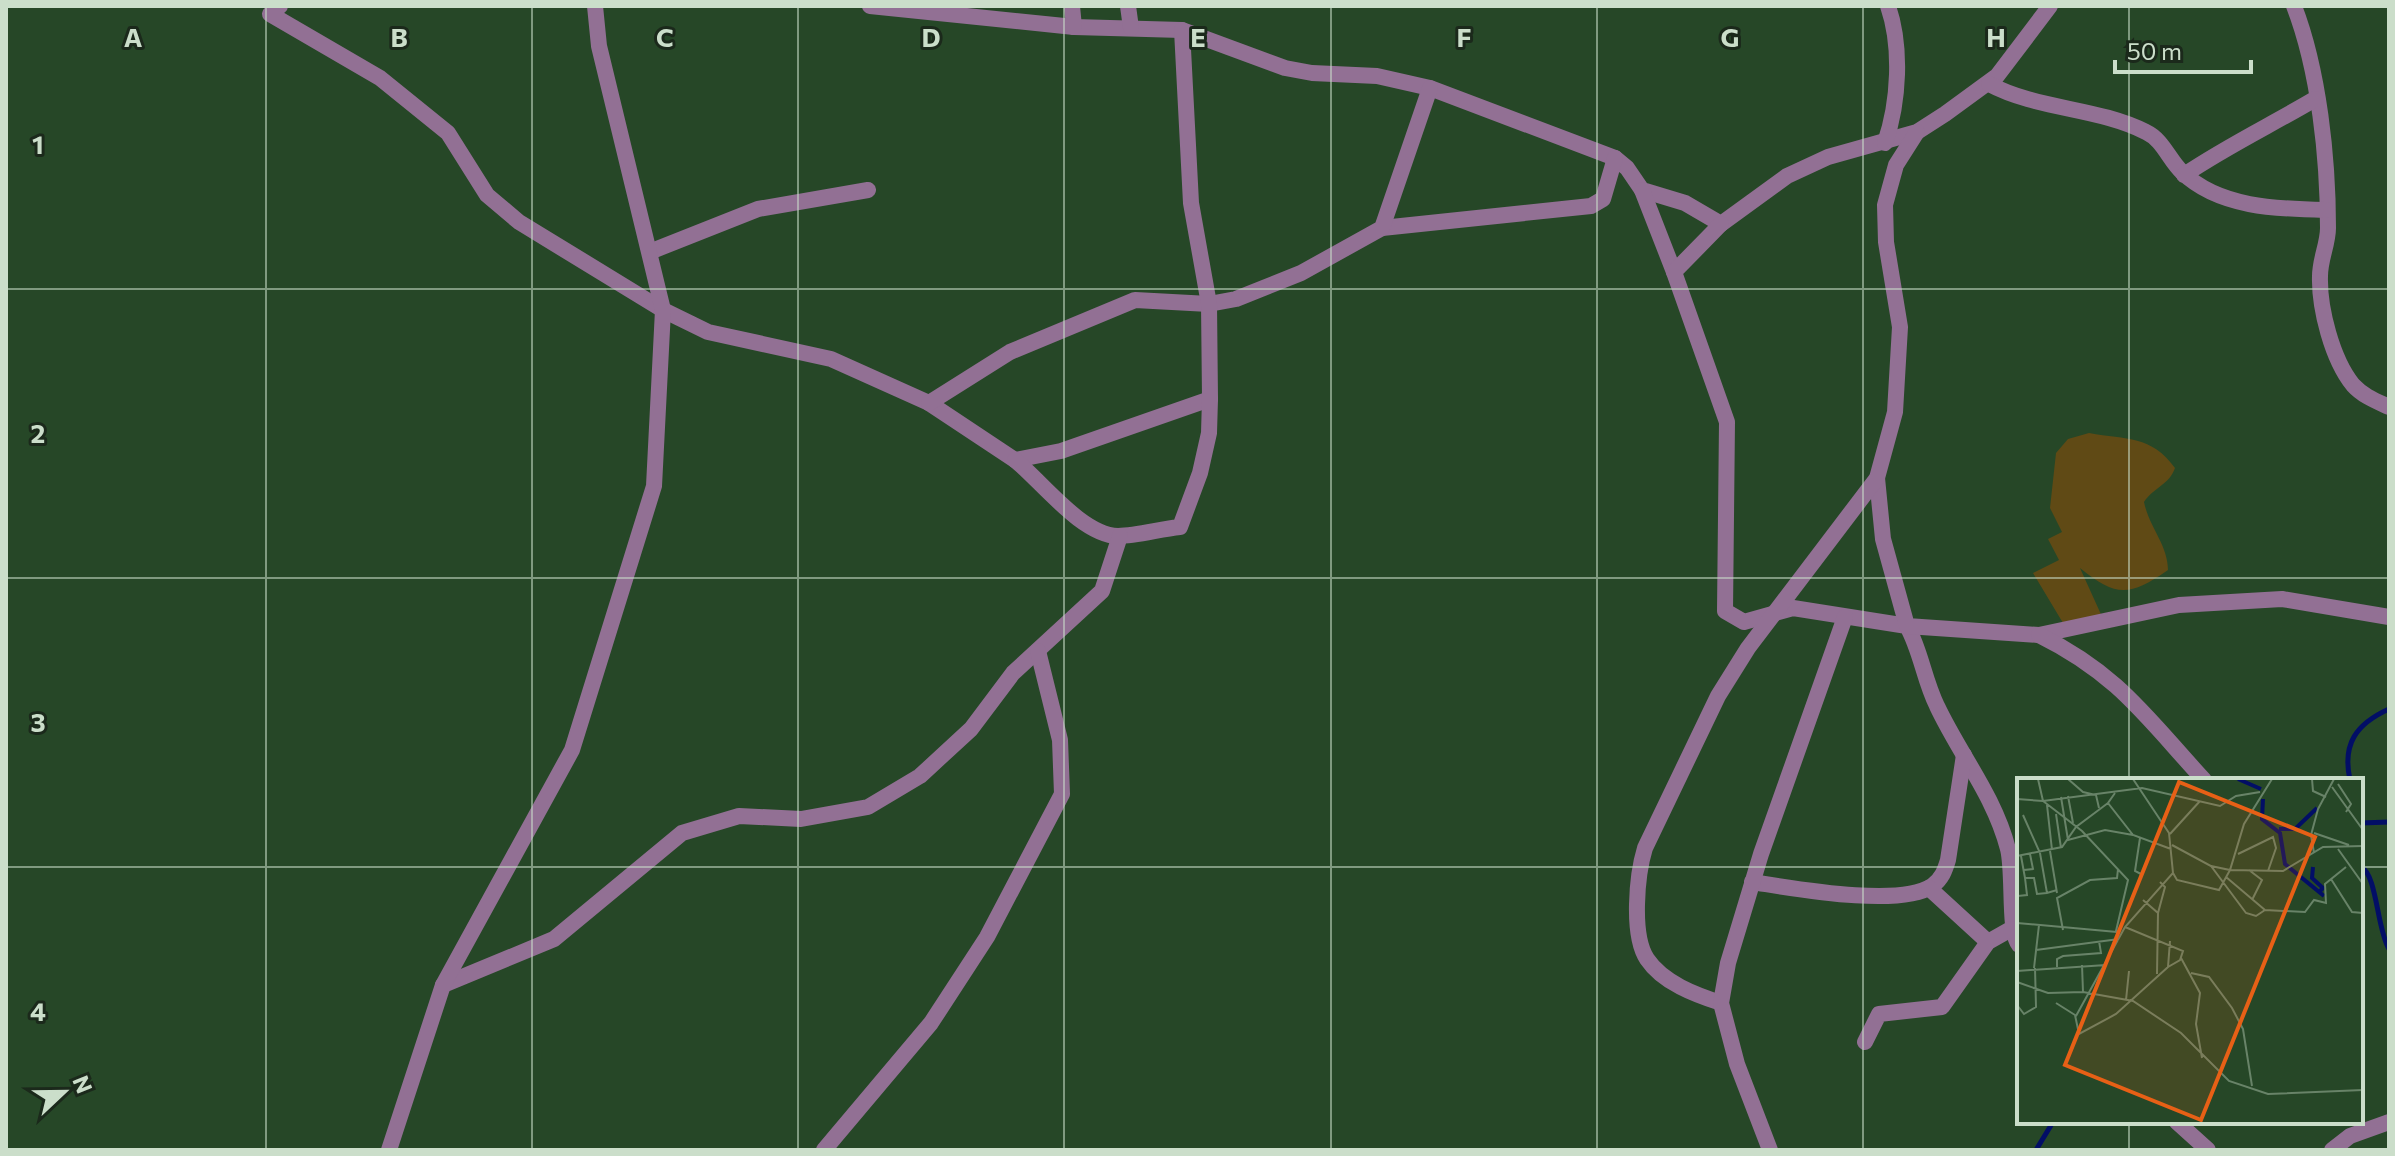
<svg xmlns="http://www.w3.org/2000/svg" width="2395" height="1156" font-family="Commissioner,sans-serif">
  <rect width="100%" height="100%" fill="#264727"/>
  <path fill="#604a15" d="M2089 433C2127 440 2151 435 2175 468 2169 485 2154 487 2144 502 2149 527 2168 545 2168 570 2129 597 2116 597 2080 568L2104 621 2066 628 2033 573 2059 560 2048 539 2062 532 2050 508 2056 453 2068 439Z"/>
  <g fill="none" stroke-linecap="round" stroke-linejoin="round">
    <g stroke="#020e66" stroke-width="5">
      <path d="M2350 780C2342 744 2356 724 2389 709"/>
      <path d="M2361 823 2389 822"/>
      <path d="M2361 867C2377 874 2377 930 2389 949"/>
      <path d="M2036 1150 2053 1122"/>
    </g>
    <g stroke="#927094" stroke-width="16">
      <path d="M280 6 270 14 380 78 448 133 487 195 519 222 663 310 708 332 831 359 929 403 1015 460 1061 451 1210 399"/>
      <path d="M870 6 1074 27 1182 30 1285 68 1312 73 1377 76 1430 88 1615 158 1627 168 1642 190 1685 203 1721 224 1787 176 1828 157 1917 132 1945 114 1997 76 2050 6"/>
      <path d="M1072 6 1074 27"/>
      <path d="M1128 6 1131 28"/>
      <path d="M2294 6C2319 71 2328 158 2328 228 2328 244 2320 259 2320 276 2319 308 2332 359 2353 385 2363 396 2376 401 2389 407"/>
      <path d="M1989 84C2038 110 2096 107 2146 132 2163 140 2169 160 2182 172 2219 208 2278 209 2326 210"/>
      <path d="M1885 143C1899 102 1902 47 1888 6"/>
      <path d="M2184 175C2227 146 2271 125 2315 99"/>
      <path d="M1642 190 1674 272"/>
      <path d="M1721 224 1674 272 1727 422 1725 611 1744 622 1793 608 1907 626C1921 651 1924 680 1937 706 1960 755 1994 795 2008 849 2014 873 2008 933 2019 945"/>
      <path d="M1382 228 1591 206 1603 199 1615 158"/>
      <path d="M652 251 758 209 868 190"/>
      <path d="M929 403 1010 352 1135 300 1209 304 1236 299 1301 273 1382 228 1430 88"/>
      <path d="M1015 460C1043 483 1082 535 1118 536 1137 536 1160 529 1180 527L1200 473 1209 433 1210 399 1209 304 1191 203 1182 30"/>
      <path d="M1877 478 1883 539 1907 626 2039 635 2179 605 2282 599 2389 617"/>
      <path d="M2039 635C2118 674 2146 717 2204 780"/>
      <path d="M1752 882C1792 888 1899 908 1932 886 1942 879 1945 870 1948 860L1964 755"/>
      <path d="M1929 888 1988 942"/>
      <path d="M443 985 554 939 682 833 739 816 801 819 868 807 920 776 971 729 1013 673 1102 591 1120 536"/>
      <path d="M1721 1003C1696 995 1663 983 1647 959 1631 935 1637 874 1645 848L1718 696 1748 648 1877 478 1895 412 1900 327 1886 242 1885 205 1896 165 1917 132"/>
      <path d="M1865 1042 1879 1014 1942 1007 1988 942 2011 929"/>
      <path d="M2177 1122 2208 1150"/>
      <path d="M389 1150 443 985 572 750 654 486 663 310 599 46 595 6"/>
      <path d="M824 1150 931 1023 987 937 1062 794 1060 740 1038 651"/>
      <path d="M1770 1150 1737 1064 1721 1003 1728 963 1761 854 1845 617"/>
      <path d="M2332 1150 2350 1136 2389 1122"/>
    </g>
  </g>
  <path fill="none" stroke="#cbdeca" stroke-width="2" stroke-opacity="0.55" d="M266 6V1150M532 6V1150M798 6V1150M1064 6V1150M1331 6V1150M1597 6V1150M1863 6V1150M2129 6V780M6 289H2389M6 578H2389M6 867H2019M2361 867H2389M2129 1122V1150"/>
  <g transform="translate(2017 778)">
    <rect width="346" height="346" fill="#264727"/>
    <path fill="none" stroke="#020e66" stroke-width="4" d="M221 1 244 11M246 21 245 41 263 55 268 86 307 118M262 51H278L300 30M296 89 295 100 306 110 302 114"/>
    <path fill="none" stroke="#688368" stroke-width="2" d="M21 1 26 23 65 53 111 102 99 153M51 1 66 14 79 17 82 30M295 1 296 13 309 19M321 6 334 26 329 34M315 9 346 52M98 15 91 25 116 57 154 71M51 18 56 45M44 19 51 62 88 52 116 57M0 21 26 23 125 10 203 28 219 18 243 14M30 27 35 72M39 36 44 70M6 37 23 75 30 115 40 112M297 55 332 67M153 56 183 23M123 60 118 93 124 96M155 67 194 88 229 135 239 138 248 132M321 71 346 106M33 73 40 115M297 75 294 57 301 31 317 1M221 76 256 59 259 70 251 93M0 78 45 69 59 49 91 25M4 78 8 100H17L20 116 30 115M194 88 213 92 227 46 255 1M7 92 16 91 13 76M232 92 245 102 235 122M156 95 160 102 202 112 213 92 266 93 306 69 346 68M209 99 248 132 288 134 297 122 309 125 308 106 329 89M314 101 335 134 346 135M0 110 1 118 10 117 8 100M126 122 141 135 140 196M141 135 148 109 143 104M0 145 100 154M108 149 166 173 163 182 151 189M46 152 40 120 73 102 100 100 101 91M19 172 102 161M164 180 183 215 179 246 185 280M65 187 66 214M40 189V181L46 178 84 175 82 163M17 190 22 147M0 193 89 187M174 195 192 199 215 230 226 251 235 308M0 204 31 215 66 214 116 223 164 255 212 303 251 316 346 312M109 222 112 193M39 225 58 237 62 256 99 236 151 189 153 163M0 227 7 236 19 229 18 190M59 238 108 149 156 95 152 55 116 1"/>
    <path fill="#e76016" fill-opacity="0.15" stroke="#e76016" stroke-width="4" d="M162 4 298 59 184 342 48 287Z"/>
    <rect width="346" height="346" fill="none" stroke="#cbdeca" stroke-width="4"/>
  </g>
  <g font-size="26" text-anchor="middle" font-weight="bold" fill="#cbdeca" stroke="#1b291b" stroke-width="6" stroke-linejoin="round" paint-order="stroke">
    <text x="133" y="47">A</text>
    <text x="399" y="47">B</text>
    <text x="665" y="47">C</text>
    <text x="931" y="47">D</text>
    <text x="1198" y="47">E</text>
    <text x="1464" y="47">F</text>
    <text x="1730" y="47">G</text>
    <text x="1996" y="47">H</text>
    <text x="38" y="154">1</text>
    <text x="38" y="443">2</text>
    <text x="38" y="732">3</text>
    <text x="38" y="1021">4</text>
  </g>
  <rect width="2395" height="1156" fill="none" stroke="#cbdeca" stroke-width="16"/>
  <g transform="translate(64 1092) rotate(68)" stroke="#1b291b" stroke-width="6" paint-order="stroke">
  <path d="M0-6L14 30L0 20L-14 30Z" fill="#cbdeca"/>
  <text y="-12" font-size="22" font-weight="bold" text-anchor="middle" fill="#cbdeca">N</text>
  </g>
  <path d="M2115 60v12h136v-12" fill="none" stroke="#cbdeca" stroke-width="4"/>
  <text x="2127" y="60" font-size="24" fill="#cbdeca" stroke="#1b291b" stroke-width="6" paint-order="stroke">50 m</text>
</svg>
